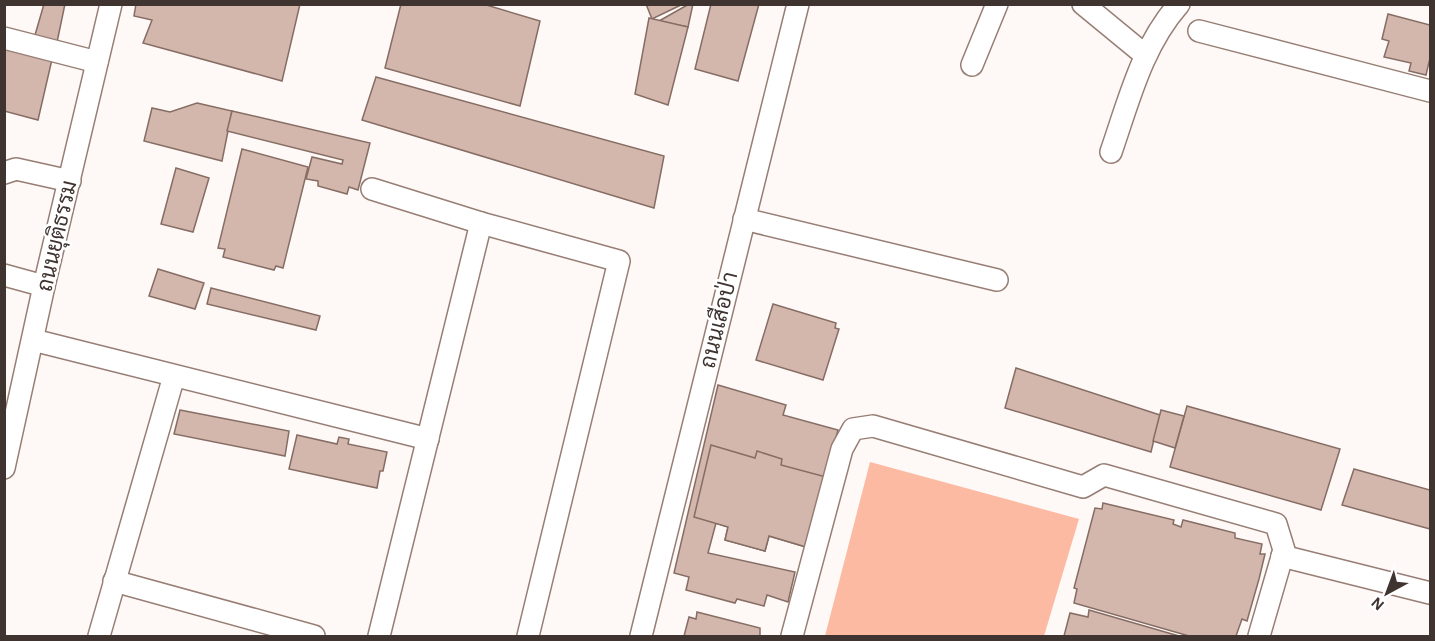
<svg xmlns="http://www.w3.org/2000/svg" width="1435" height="641" font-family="'Alegreya Sans',Sarabun,sans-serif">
  <rect width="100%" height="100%" fill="#fef8f6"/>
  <path fill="#fcbaa3" d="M870 462 1079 519 1044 636H825Z"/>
  <g fill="#d3b7ad" stroke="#866d64" stroke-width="1.5">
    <path d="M44 4H65L56 47 33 42Z"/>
    <path d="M136 4H300L282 81 143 43 152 20 134 16Z"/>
    <path d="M401 4H483L540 21 520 106 385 68Z"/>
    <path d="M646 4H683L652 19Z"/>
    <path d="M689 4H693L688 27 659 21Z"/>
    <path d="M711 4H759L738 81 695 69Z"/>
    <path d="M1388 14 1430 25V58L1426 75 1409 71 1411 63 1384 57 1389 41 1382 39Z"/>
    <path d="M649 18 688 27 668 105 635 94Z"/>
    <path d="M4 42 53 55 38 120 4 111Z"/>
    <path d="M376 77 664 156 654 208 362 120Z"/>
    <path d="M197 103 232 111 222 161 144 141 152 108 170 112Z"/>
    <path d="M232 111 370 143 358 190 349 187 347 194 318 186V181L306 179 312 157 342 164 343 160 227 131Z"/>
    <path d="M242 149 308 167 283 268 276 266 274 270 223 257 225 249 218 248Z"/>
    <path d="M176 168 209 178 193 232 161 224Z"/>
    <path d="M158 269 204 283 195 309 149 296Z"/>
    <path d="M211 288 320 316 316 330 207 304Z"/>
    <path d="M773 304 836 323 835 328 839 329 823 380 756 360Z"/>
    <path d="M1016 368 1160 415 1151 452 1005 408Z"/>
    <path d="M718 385 786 405 783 415 838 430 806 547 769 536 765 551 725 540 728 527 716 523 708 553 795 572 788 602 767 595 764 606 737 599 735 603 686 590 689 577 674 573Z"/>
    <path d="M1187 406 1340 449 1321 510 1170 467Z"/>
    <path d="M180 410 289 431 285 456 174 434Z"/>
    <path d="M1161 410 1184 416 1175 448 1153 441Z"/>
    <path d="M297 435 337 444 339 437 349 439 348 444 387 452 383 471H380L377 488 289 469Z"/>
    <path d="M711 445 755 458 757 451 782 459 781 465 826 477 806 547 769 536 765 551 725 540 728 527 694 517Z"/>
    <path d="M1354 469 1430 490V529L1342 505Z"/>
    <path d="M1103 503 1174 520 1173 524 1181 527 1183 520 1235 533V538L1262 544 1260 554H1265L1259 579 1247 621 1242 619 1236 636H1189L1074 603 1077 589 1074 588 1095 508 1102 509Z"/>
    <path d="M1089 610 1179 636H1064L1070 613 1088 617Z"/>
    <path d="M697 612 760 628V636H684L689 617 696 619Z"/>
  </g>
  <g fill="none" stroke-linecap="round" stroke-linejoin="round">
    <defs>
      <g id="minor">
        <path d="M1083 4 1145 55"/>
        <path d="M1199 31 1430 91"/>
        <path d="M4 38 97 62"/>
        <path d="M972 65 997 4"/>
        <path d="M1111 152C1129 100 1142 46 1179 4"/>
        <path d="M4 173 16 169 70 181"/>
        <path d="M372 189 481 223 619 261 528 636"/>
        <path d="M744 219 997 280"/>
        <path d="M4 275 44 286"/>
        <path d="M33 340 428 439"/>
        <path d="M4 468 44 286 111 4"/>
        <path d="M1282 556 1430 593"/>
        <path d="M114 581 314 636"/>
        <path d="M99 636 174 376"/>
        <path d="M379 636 481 223"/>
        <path d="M641 636 798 4"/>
        <path d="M792 636 842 449 853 429 873 426 1083 487 1104 475 1276 524 1284 550 1259 636"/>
      </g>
    </defs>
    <use href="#minor" stroke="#977e74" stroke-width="24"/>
    <use href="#minor" stroke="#fff" stroke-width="21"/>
  </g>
  <g text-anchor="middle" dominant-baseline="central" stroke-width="5" stroke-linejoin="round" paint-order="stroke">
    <g font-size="22" fill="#3f3430" stroke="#fff">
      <text transform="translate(57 236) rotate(-77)">ถนนยุติธรรม</text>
      <text transform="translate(719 320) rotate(-76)">ถนนเสือป่า</text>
    </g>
  </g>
  <rect width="1435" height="641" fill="none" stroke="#3f3430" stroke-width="12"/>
  <g transform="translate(1387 593) rotate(221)" stroke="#ffffff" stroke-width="4.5" paint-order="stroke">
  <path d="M0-4.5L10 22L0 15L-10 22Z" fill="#3f3430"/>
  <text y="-9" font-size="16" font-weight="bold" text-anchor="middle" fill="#3f3430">N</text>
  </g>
</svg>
